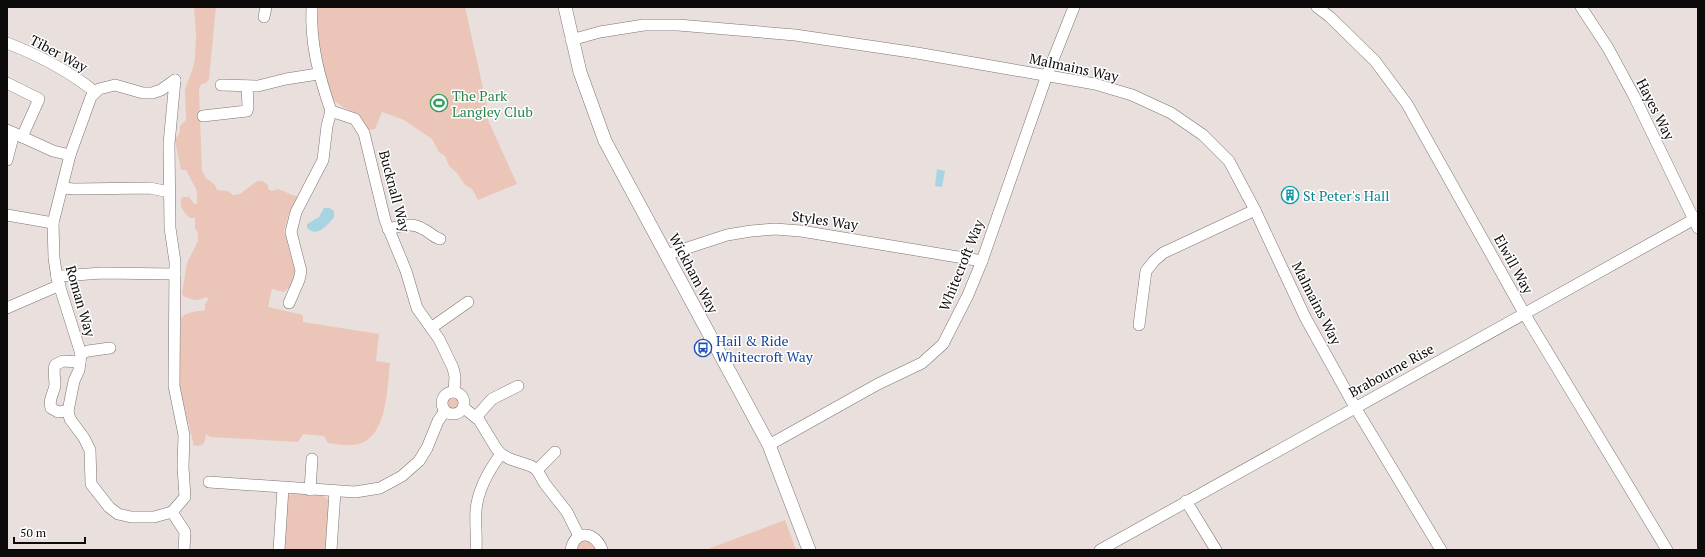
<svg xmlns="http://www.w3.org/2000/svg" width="1705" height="557" font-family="'PT Serif',serif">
  <rect width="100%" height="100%" fill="#e9e0dd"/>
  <g fill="#ebc5b7">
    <path d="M194 7H216L209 79 206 83 201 84 199 90 202 170 206 178 215 185 217 190 228 191 233 195 240 194 257 181H262L268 185V189L272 191 278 189 300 198 289 213 284 231 295 271 292 285 284 292 272 289 268 307 303 315V322L379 334 376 361 390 363C387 388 388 442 353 445 345 446 336 444 328 443L324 436 303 434 298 442 210 437 206 434 205 441 202 445 194 446 179 385 181 318C187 311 197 312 205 310V304L209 299 205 297C197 302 192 300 183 296L182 293 187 263 198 241V234L195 228V218H190C184 212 178 206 182 197H189L194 204H197V191L186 170H181L175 140 180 132V126L186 120 185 89 193 68 195 57 196 36Z"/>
    <path d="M316 7H465L488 111V120L517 184 478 200 472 189 465 185 457 173 449 166 445 156 439 152 432 139 404 120 382 112 375 129 368 130 359 115 343 107 332 99 319 54Z"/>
    <circle cx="453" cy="403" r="7"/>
    <path d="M295 493 323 496 329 500 326 550H284L287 500 289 495Z"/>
    <path d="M785 520 796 550H705Z"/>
    <path d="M586 538 599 550H575V546Z"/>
  </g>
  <g fill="#a7d4e1">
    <path d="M937 169 945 171 942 187 935 186Z"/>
    <path d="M324 208H329L334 211V217C328 225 317 238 307 228V224L319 217Z"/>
  </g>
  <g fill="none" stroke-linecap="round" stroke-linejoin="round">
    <defs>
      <g id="minor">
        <path d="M312 7C310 44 319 76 331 111"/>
        <path d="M1317 7 1330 17 1375 61 1407 104 1524 313 1667 550"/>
        <path d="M1581 7 1608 48 1634 96 1698 228"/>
        <path d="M264 17 266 7"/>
        <path d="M571 40 600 32 644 25H678L795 35 917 53 1095 84 1132 95 1171 113 1203 135 1229 161 1255 210 1305 317 1355 407 1441 550"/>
        <path d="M7 43C38 55 69 71 95 92"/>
        <path d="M175 80 169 144 170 228 175 262 174 386 184 435 183 467 185 497 172 512 185 532 184 550"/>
        <path d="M7 83 39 99 22 137"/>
        <path d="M221 85 258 86 286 79 318 74"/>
        <path d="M331 111 355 119 364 133 385 220 406 271 417 308 439 339 453 368 455 377 454 392"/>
        <path d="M203 116 247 111 248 107 247 86"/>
        <path d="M7 130 53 151 70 155"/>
        <path d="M7 160 14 133"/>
        <path d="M63 188 74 189 150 188 169 192"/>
        <path d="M7 215 53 223"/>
        <path d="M388 229C400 226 412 222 423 229 430 232 433 237 440 239"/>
        <path d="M666 255 727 235 751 231 775 229 801 231 982 261"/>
        <path d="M57 278 62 276 102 273 175 274"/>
        <path d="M289 303 299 280 301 271 291 232 296 212 323 160 327 126 331 111"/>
        <path d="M7 308 60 285"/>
        <path d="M1139 325 1146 271 1154 261 1163 253 1255 210"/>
        <path d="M431 328 468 302"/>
        <path d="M81 354 88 351 110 348"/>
        <circle cx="453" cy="403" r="11"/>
        <path d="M464 408 479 420 496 448 501 454 510 459 531 466 537 470 545 484 567 512 579 536"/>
        <path d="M68 411 58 412 51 408C48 400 54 393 55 385 55 378 53 372 55 365L63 361 80 362"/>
        <path d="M476 417 492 399 518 386"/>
        <path d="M769 445 878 384 922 363 943 344 968 295 982 261 1047 75 1074 7"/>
        <path d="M537 470 555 452"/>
        <path d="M209 482 355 492 380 488 402 476 419 461 427 448 438 421 445 411"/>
        <path d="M310 490 312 459"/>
        <path d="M1186 501 1216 550"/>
        <path d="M172 512 154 517H131L118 514 109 507 91 484 90 450 84 438 70 419 68 411 74 381 79 370 81 354 57 278 54 258 53 223 70 155 91 97 99 89 115 85 143 93H152L161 90 175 80"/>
        <path d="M279 550 283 488"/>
        <path d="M331 550 335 492"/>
        <path d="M476 550C477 537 475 523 476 510 478 489 489 470 501 454"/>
        <path d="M571 550C575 528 596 532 602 550"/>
        <path d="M1100 550 1698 217"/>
      </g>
      <path id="tertiary" d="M565 7 580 72 605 141 769 445 809 550"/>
    </defs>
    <use href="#minor" stroke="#7c7472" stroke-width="12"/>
    <use href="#tertiary" stroke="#7c7472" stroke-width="14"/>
    <use href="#minor" stroke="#fff" stroke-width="11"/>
    <use href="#tertiary" stroke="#fff" stroke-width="13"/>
  </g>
  <defs>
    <symbol id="stadium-ring" viewBox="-11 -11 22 22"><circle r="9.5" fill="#fff" stroke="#2e9e5b" stroke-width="1.5"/><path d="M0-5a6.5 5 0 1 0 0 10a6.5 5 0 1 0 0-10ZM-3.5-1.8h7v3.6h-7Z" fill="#2e9e5b"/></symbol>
    <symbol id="building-ring" viewBox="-11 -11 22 22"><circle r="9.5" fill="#fff" stroke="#0f9aa8" stroke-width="1.5"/><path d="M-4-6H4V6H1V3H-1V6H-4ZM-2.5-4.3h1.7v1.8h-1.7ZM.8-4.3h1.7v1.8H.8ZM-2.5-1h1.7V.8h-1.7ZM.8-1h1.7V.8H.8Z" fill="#0f9aa8"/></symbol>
    <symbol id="bus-ring" viewBox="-11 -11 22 22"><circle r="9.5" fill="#fff" stroke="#1a4fb4" stroke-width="1.5"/><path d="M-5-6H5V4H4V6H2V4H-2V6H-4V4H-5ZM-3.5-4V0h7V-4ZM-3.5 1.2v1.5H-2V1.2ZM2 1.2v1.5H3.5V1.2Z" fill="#1a4fb4"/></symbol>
  </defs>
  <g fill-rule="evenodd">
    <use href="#stadium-ring" x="429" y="93" width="20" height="20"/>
    <use href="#building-ring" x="1280" y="185" width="20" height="20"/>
    <use href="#bus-ring" x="693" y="338" width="20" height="20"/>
  </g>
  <g text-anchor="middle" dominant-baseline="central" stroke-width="3" stroke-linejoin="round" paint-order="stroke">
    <g font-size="14" fill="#0d0b0a" stroke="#fff">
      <text transform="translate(59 53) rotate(28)">Tiber Way</text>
      <text transform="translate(1074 67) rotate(12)">Malmains Way</text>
      <text transform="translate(1656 109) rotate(63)">Hayes Way</text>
      <text transform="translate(395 191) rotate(75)">Bucknall Way</text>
      <text transform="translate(825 220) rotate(8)">Styles Way</text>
      <text transform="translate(1514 264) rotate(61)">Elwill Way</text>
      <text transform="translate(961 265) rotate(-68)">Whitecroft Way</text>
      <text transform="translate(694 273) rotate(62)">Wickham Way</text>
      <text transform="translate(81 301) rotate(74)">Roman Way</text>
      <text transform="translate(1317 303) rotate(63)">Malmains Way</text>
      <text transform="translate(1391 370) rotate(-29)">Brabourne Rise</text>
    </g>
    <g font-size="14" fill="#27864d" stroke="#fff" text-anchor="start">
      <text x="452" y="95">The Park<tspan x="452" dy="16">Langley Club</tspan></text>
    </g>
    <g font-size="14" fill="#0d838f" stroke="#fff" text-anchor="start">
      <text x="1303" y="195">St Peter's Hall</text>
    </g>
    <g font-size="14" fill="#164399" stroke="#fff" text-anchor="start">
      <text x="716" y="340">Hail &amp; Ride<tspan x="716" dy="16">Whitecroft Way</tspan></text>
    </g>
  </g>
  <rect width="1705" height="557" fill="none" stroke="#0d0b0a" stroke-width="16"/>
  <path d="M14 537v6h71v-6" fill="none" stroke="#0d0b0a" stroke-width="2"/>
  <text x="20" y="537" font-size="12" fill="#0d0b0a" stroke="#ffffff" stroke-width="3" paint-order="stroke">50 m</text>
</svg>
